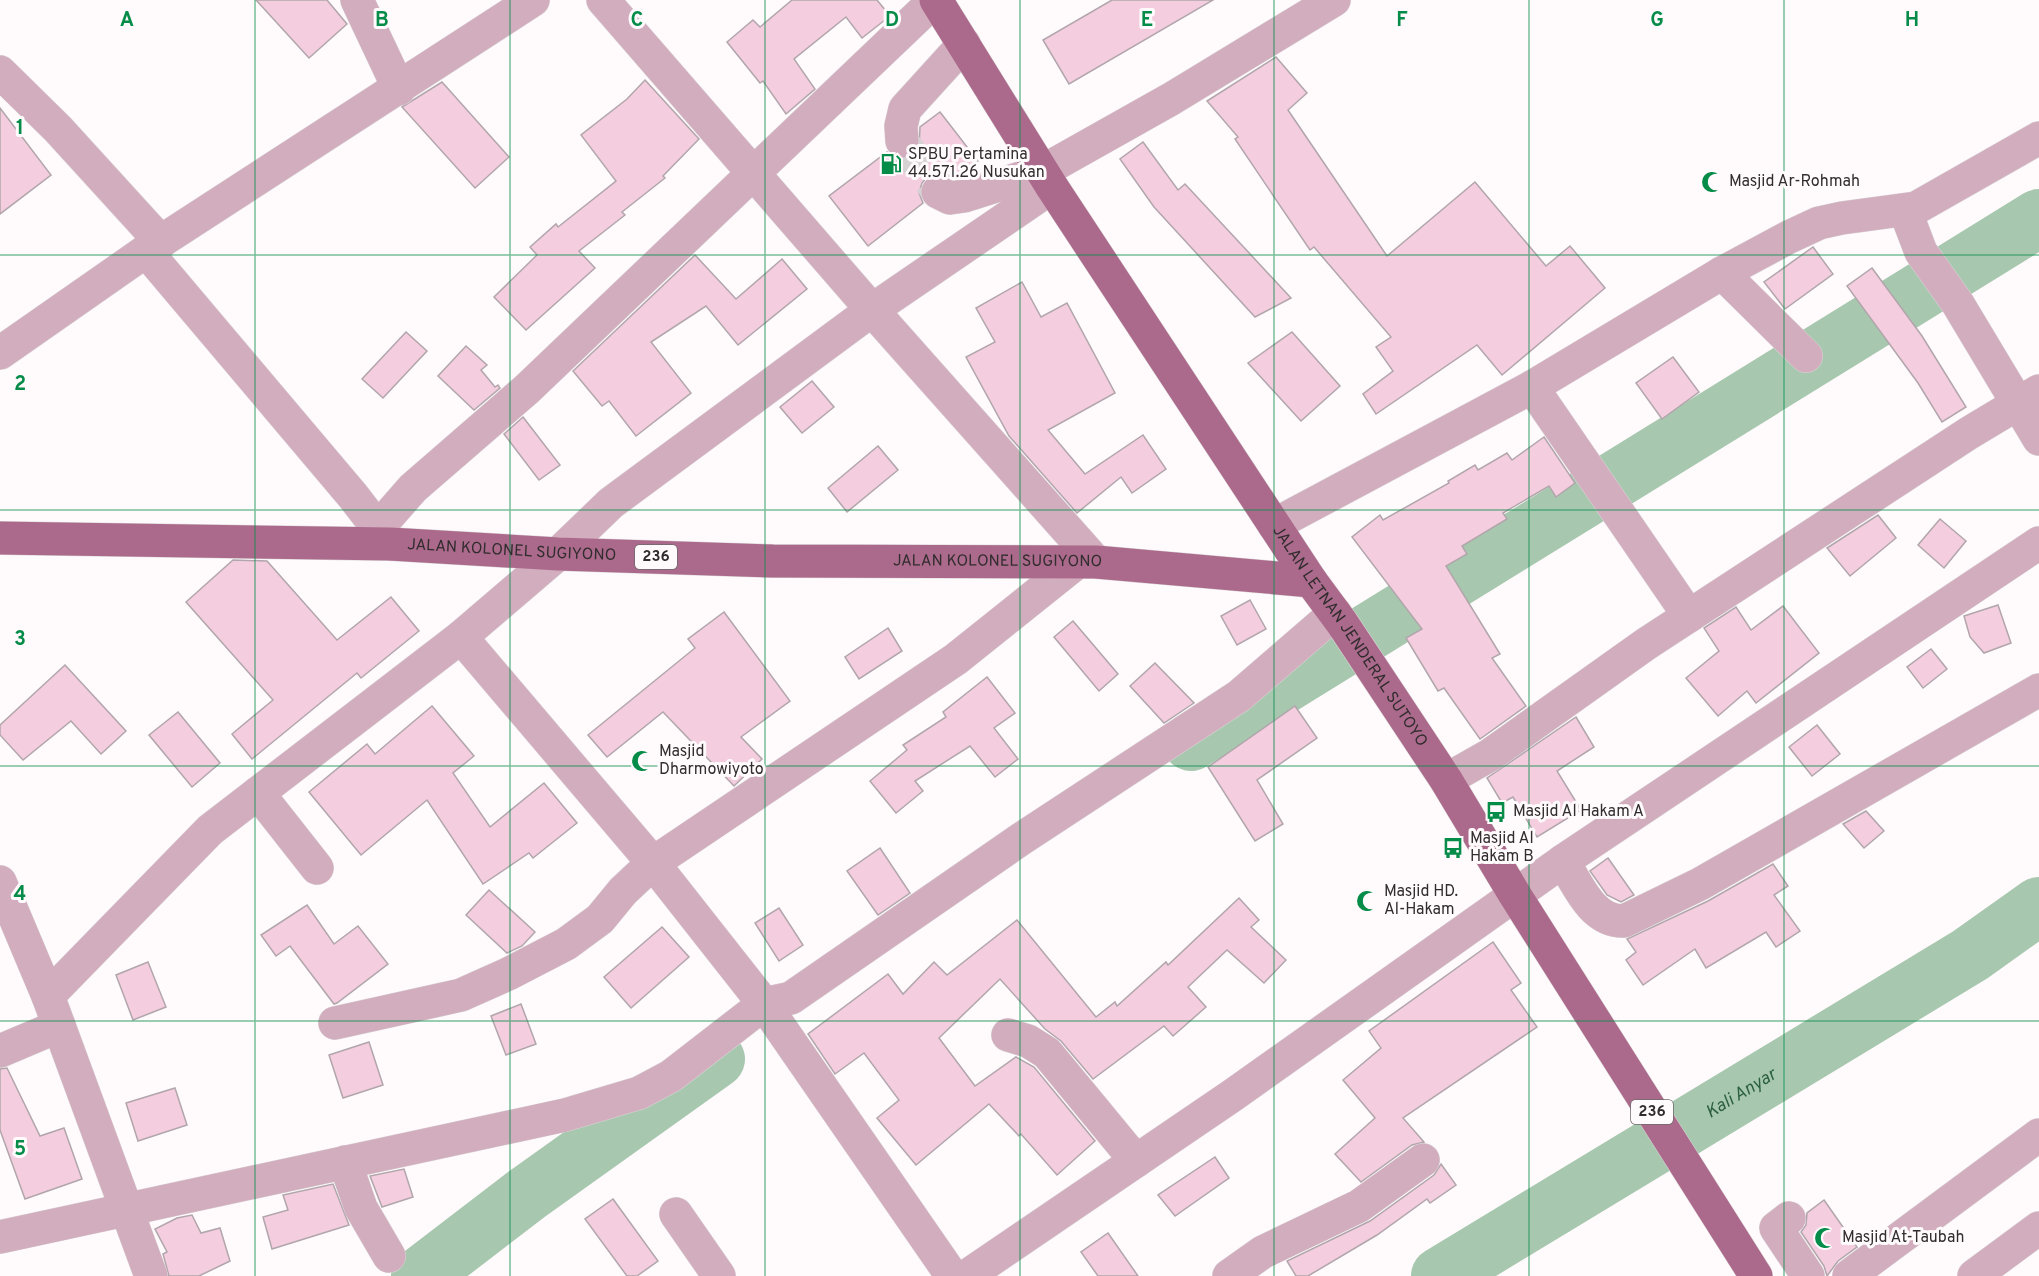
<svg xmlns="http://www.w3.org/2000/svg" width="2039" height="1276" font-family="Overpass,sans-serif">
  <rect width="100%" height="100%" fill="#fffafc"/>
  <g fill="none" stroke-linecap="round" stroke-linejoin="round">
    <g stroke="#a7c8af" stroke-width="58">
      <path d="M1191 742 2039 218"/>
      <path d="M420 1276 527 1194 716 1059"/>
      <path id="s1" d="M1440 1276 1970 955 2039 906"/>
    </g>
  </g>
  <g fill="#f4cddf" stroke="#b1a6ab" stroke-width="1.5">
    <path d="M256 0H327L347 24 309 58Z"/>
    <path d="M792 0H877L890 16 862 38 846 17 794 59 815 89 786 114 763 81 760 83 727 42 753 20 760 27Z"/>
    <path d="M1112 0H1213L1069 84 1043 40Z"/>
    <path d="M1276 57 1307 93 1288 110 1387 256 1475 182 1546 266 1570 246 1605 288 1502 375 1477 345 1376 414 1363 394 1393 371 1376 347 1391 337 1314 247 1310 250 1235 139 1238 137 1207 101Z"/>
    <path d="M645 80 699 139 663 176 665 178 622 212 625 215 579 251 595 268 526 330 494 297 537 255 530 247 556 224 558 227 616 181 581 135 627 99Z"/>
    <path d="M442 82 509 157 475 188 402 107Z"/>
    <path d="M0 108 51 175 0 214Z"/>
    <path d="M940 112 978 161 956 178 937 173 927 177 922 183 919 193 923 203 868 246 829 196 887 152 893 158 903 160 913 156 919 149 920 127Z"/>
    <path d="M1143 142 1178 190 1185 184 1291 298 1255 317 1154 207 1120 159Z"/>
    <path d="M1813 247 1833 274 1785 309 1764 282Z"/>
    <path d="M695 255 736 299 782 259 807 289 738 345 706 306 651 342 691 393 636 436 609 401 602 406 573 371Z"/>
    <path d="M1872 268 1922 336 1966 407 1942 422 1918 383 1847 286Z"/>
    <path d="M1022 282 1041 317 1067 303 1115 393 1048 430 1085 474 1143 435 1166 469 1132 493 1121 477 1077 513 1009 436 966 357 995 342 976 308Z"/>
    <path d="M406 332 427 351 383 398 362 379Z"/>
    <path d="M1292 332 1340 386 1301 421 1248 363Z"/>
    <path d="M466 346 487 365 481 370 495 387 498 385 500 388 474 410 438 376Z"/>
    <path d="M1673 357 1699 392 1662 419 1636 383Z"/>
    <path d="M812 381 834 407 802 433 780 407Z"/>
    <path d="M523 417 560 465 539 480 504 434Z"/>
    <path d="M1544 437 1575 483 1556 497 1549 486 1503 513 1507 519 1462 546 1467 554 1446 566 1500 654 1492 658 1526 706 1480 739 1444 688 1438 691 1406 638 1422 629 1352 537 1380 515 1383 520 1449 483 1448 481 1475 465 1478 470 1507 453 1512 460Z"/>
    <path d="M878 446 898 470 847 512 828 488Z"/>
    <path d="M1878 515 1896 538 1850 576 1827 548Z"/>
    <path d="M1940 519 1966 541 1944 568 1918 545Z"/>
    <path d="M233 560 267 561 337 640 391 597 419 631 361 678 357 673 252 759 232 734 273 700 186 602Z"/>
    <path d="M1250 600 1266 629 1237 645 1221 616Z"/>
    <path d="M1998 605 2011 643 1984 653 1970 637 1964 616Z"/>
    <path d="M1783 606 1819 653 1756 703 1747 691 1718 716 1686 678 1719 651 1704 628 1736 607 1751 630Z"/>
    <path d="M724 612 790 701 741 737 762 759 734 786 663 712 607 757 588 735 695 648 688 639Z"/>
    <path d="M1073 621 1118 674 1099 691 1054 637Z"/>
    <path d="M888 628 902 651 859 679 845 657Z"/>
    <path d="M1931 649 1947 669 1923 688 1907 667Z"/>
    <path d="M1155 663 1194 703 1164 723 1130 686Z"/>
    <path d="M65 665 126 731 101 754 71 721 23 760 0 735V725Z"/>
    <path d="M987 677 1015 713 994 728 1018 759 995 777 970 746 915 781 923 791 896 813 870 781 907 750 903 745 946 717 943 712Z"/>
    <path d="M432 706 474 756 453 773 490 827 544 783 577 823 533 858 529 853 483 884 427 800 361 855 309 792 367 744 375 754Z"/>
    <path d="M1295 706 1317 738 1257 780 1283 824 1255 841 1208 767Z"/>
    <path d="M178 712 220 763 192 787 149 735Z"/>
    <path d="M1576 717 1594 747 1557 771 1581 810 1537 837 1513 797 1502 803 1487 778Z"/>
    <path d="M1817 725 1840 754 1812 776 1789 747Z"/>
    <path d="M1866 811 1884 831 1864 848 1843 824Z"/>
    <path d="M880 848 910 893 878 915 847 871Z"/>
    <path d="M1608 858 1634 895 1621 902 1607 895 1590 871Z"/>
    <path d="M1773 864 1788 886 1774 895 1800 931 1776 947 1766 932 1706 968 1695 949 1643 985 1626 960 1636 952 1627 939 1708 901Z"/>
    <path d="M489 890 535 932 522 946 507 953 466 915Z"/>
    <path d="M1239 898 1259 920 1251 927 1286 960 1264 983 1227 950 1188 987 1206 1007 1173 1036 1164 1026 1093 1079 1061 1041 1045 1029 1000 979 939 1038 975 1086 1016 1057 1034 1067 1095 1141 1057 1175 1021 1134 1019 1136 989 1104 916 1165 877 1118 899 1100 864 1053 835 1074 808 1034 888 974 903 994 934 962 947 975 1017 920 1096 1017 1115 1002 1117 1006 1166 962 1168 965Z"/>
    <path d="M307 905 334 944 358 926 388 964 337 1003 334 1004 290 946 276 956 261 935Z"/>
    <path d="M779 908 803 945 779 961 755 923Z"/>
    <path d="M662 927 689 957 631 1008 604 977Z"/>
    <path d="M1493 942 1521 983 1511 990 1537 1027 1403 1118 1424 1142 1412 1145 1361 1182 1335 1154 1375 1118 1343 1080 1381 1048 1369 1031Z"/>
    <path d="M148 962 166 1007 133 1020 116 975Z"/>
    <path d="M521 1004 536 1044 506 1055 491 1016Z"/>
    <path d="M369 1042 383 1085 343 1098 329 1055Z"/>
    <path d="M7 1068 40 1136 64 1128 82 1179 25 1199 0 1130V1069Z"/>
    <path d="M175 1088 187 1125 138 1141 126 1103Z"/>
    <path d="M1215 1157 1229 1178 1175 1216 1158 1195Z"/>
    <path d="M1441 1164 1456 1185 1430 1203 1427 1199 1377 1235 1308 1276H1296L1287 1261 1370 1221 1434 1175Z"/>
    <path d="M404 1169 413 1197 382 1207 370 1176Z"/>
    <path d="M333 1184 349 1225 272 1249 263 1217 288 1210 283 1195Z"/>
    <path d="M613 1199 658 1261 637 1276H627L585 1219Z"/>
    <path d="M1824 1200 1857 1247 1838 1261 1827 1276 1824 1266 1801 1232 1806 1225 1807 1213Z"/>
    <path d="M192 1215 201 1233 220 1228 230 1261 199 1276H169L163 1254 167 1252 155 1229 177 1218Z"/>
    <path d="M1108 1233 1138 1276H1098L1081 1252Z"/>
  </g>
  <g fill="none" stroke-linecap="round" stroke-linejoin="round">
    <path stroke="#d6d1d3" stroke-width="33" stroke-dasharray="33 16" stroke-linecap="butt" d="M902 141 938 192"/>
    <defs>
      <g id="minor">
        <path d="M357 0 399 89"/>
        <path d="M603 0 872 310 1096 562"/>
        <path d="M0 72 58 129 161 242"/>
        <path d="M902 141 901 126 905 109 964 44"/>
        <path d="M938 192 950 198 964 196 1043 171 1171 99 1334 0"/>
        <path d="M1905 210 1921 252 1958 304 2039 439"/>
        <path d="M146 251 353 496 390 544"/>
        <path d="M1722 273 1806 356"/>
        <path d="M0 353 146 251 533 0"/>
        <path d="M1532 387 1689 616"/>
        <path d="M1274 525 1532 387 1722 273 1789 237 1819 223 1842 218 1916 208 2039 138"/>
        <path d="M377 529 413 488 526 390 935 0"/>
        <path d="M461 637 653 863 764 1004 952 1276"/>
        <path d="M1446 780 1490 755 1646 644 1969 433 2039 391"/>
        <path d="M258 793 317 868"/>
        <path d="M1563 861C1578 885 1592 922 1624 921L1700 884 2039 690"/>
        <path d="M0 882 48 996 151 1276"/>
        <path d="M48 996 210 830 461 637 558 554 611 503 872 310 1052 187"/>
        <path d="M335 1023 461 995 508 974 566 944 600 919 623 891 653 863 956 659 1076 563"/>
        <path d="M1008 1035 1028 1041 1047 1053 1136 1161"/>
        <path d="M0 1051 59 1026"/>
        <path d="M345 1162 361 1208 389 1256"/>
        <path d="M676 1214 719 1276"/>
        <path d="M1789 1218 1776 1228 1808 1276"/>
        <path d="M0 1237 565 1115 639 1093 671 1076 764 1004 791 998 1021 839 1239 696 1335 613"/>
        <path d="M967 1276 1233 1095 1563 861 2039 543"/>
        <path d="M1229 1276 1263 1252 1359 1206 1423 1160"/>
        <path d="M1849 1276 2039 1135"/>
        <path d="M1974 1276 2039 1228"/>
      </g>
      <g id="major">
        <path id="s2" d="M936 0 1052 187 1311 581 1342 623 1446 780 1515 895 1756 1276"/>
        <path id="s3" d="M0 538 390 544 558 554 773 561 1096 562 1311 581"/>
      </g>
    </defs>
    <use href="#minor" stroke="#dad5d7" stroke-width="34"/>
    <use href="#major" stroke="#dad5d7" stroke-width="34"/>
    <use href="#minor" stroke="#d2adbe" stroke-width="33"/>
    <use href="#major" stroke="#ab6a8b" stroke-width="33"/>
  </g>
  <path fill="none" stroke="#068c49" stroke-width="1.5" stroke-opacity="0.55" d="M255 0V1276M510 0V1276M765 0V1276M1020 0V1276M1274 0V1276M1529 0V1276M1784 0V1276M0 255H2039M0 510H2039M0 766H2039M0 1021H2039"/>
  <defs>
    <symbol id="fuel-bare" viewBox="-9 -9 18 18"><path d="M-5.5-6h7V0h2V4h1.3V-2.5L3-4.5l.8-.8L6-3V5H2.5V1h-1V6h-7ZM-4.2-4.7v3.2H.2V-4.7Z" fill="#068c49" stroke="#fffafc" stroke-width="2.5" paint-order="stroke"/></symbol>
    <symbol id="mosque-bare" viewBox="-9 -9 18 18"><path d="M3.5-4.9A6 6 0 1 0 3.5 4.9A5 5 0 1 1 3.5-4.9Z" fill="#068c49" stroke="#fffafc" stroke-width="2.5" paint-order="stroke"/></symbol>
    <symbol id="bus-bare" viewBox="-9 -9 18 18"><path d="M-5-6H5V4H4V6H2V4H-2V6H-4V4H-5ZM-3.5-4V0h7V-4ZM-3.5 1.2v1.5H-2V1.2ZM2 1.2v1.5H3.5V1.2Z" fill="#068c49" stroke="#fffafc" stroke-width="2.5" paint-order="stroke"/></symbol>
  </defs>
  <g fill-rule="evenodd">
    <use href="#fuel-bare" x="876" y="149" width="30" height="30"/>
    <use href="#mosque-bare" x="1697" y="167" width="30" height="30"/>
    <use href="#mosque-bare" x="627" y="746" width="30" height="30"/>
    <use href="#bus-bare" x="1481" y="797" width="30" height="30"/>
    <use href="#bus-bare" x="1438" y="833" width="30" height="30"/>
    <use href="#mosque-bare" x="1352" y="886" width="30" height="30"/>
    <use href="#mosque-bare" x="1810" y="1223" width="30" height="30"/>
  </g>
  <g text-anchor="middle" dominant-baseline="central" stroke-width="6" stroke-linejoin="round" paint-order="stroke">
    <g fill="#fffafc" stroke="#6f6a6c" stroke-width="1.5">
      <rect x="635" y="545" width="42" height="24" rx="4.5"/>
      <rect x="1631" y="1100" width="42" height="24" rx="4.5"/>
    </g>
    <g font-size="15" font-weight="bold" fill="#312c2e">
      <text x="656" y="557">236</text>
      <text x="1652" y="1112">236</text>
    </g>
    <g font-size="16" fill="#312c2e" stroke="#fffafc" text-anchor="start">
      <text x="908" y="155">SPBU Pertamina<tspan x="908" dy="18">44.571.26 Nusukan</tspan></text>
      <text x="1729" y="182">Masjid Ar-Rohmah</text>
      <text x="659" y="752">Masjid<tspan x="659" dy="18">Dharmowiyoto</tspan></text>
      <text x="1513" y="812">Masjid Al Hakam A</text>
      <text x="1470" y="839">Masjid Al<tspan x="1470" dy="18">Hakam B</tspan></text>
      <text x="1384" y="892">Masjid HD.<tspan x="1384" dy="18">Al-Hakam</tspan></text>
      <text x="1842" y="1238">Masjid At-Taubah</text>
    </g>
    <g font-size="16" fill="#312c2e" stroke="#fffafc">
      <text stroke="none"><textPath href="#s3" startOffset="512">JALAN KOLONEL SUGIYONO</textPath></text>
      <text stroke="none"><textPath href="#s3" startOffset="998">JALAN KOLONEL SUGIYONO</textPath></text>
      <text stroke="none"><textPath href="#s2" startOffset="759">JALAN LETNAN JENDERAL SUTOYO</textPath></text>
    </g>
    <g font-size="18" font-style="italic" fill="#2d603e" stroke="#fffafc">
      <text stroke="none"><textPath href="#s1" startOffset="352">Kali Anyar</textPath></text>
    </g>
  </g>
  <g font-size="20" text-anchor="middle" font-weight="bold" fill="#068c49" stroke="#fffafc" stroke-width="6" stroke-linejoin="round" paint-order="stroke">
    <text x="127" y="26">A</text>
    <text x="382" y="26">B</text>
    <text x="637" y="26">C</text>
    <text x="892" y="26">D</text>
    <text x="1147" y="26">E</text>
    <text x="1402" y="26">F</text>
    <text x="1657" y="26">G</text>
    <text x="1912" y="26">H</text>
    <text x="20" y="134">1</text>
    <text x="20" y="390">2</text>
    <text x="20" y="645">3</text>
    <text x="20" y="900">4</text>
    <text x="20" y="1155">5</text>
  </g>
</svg>
